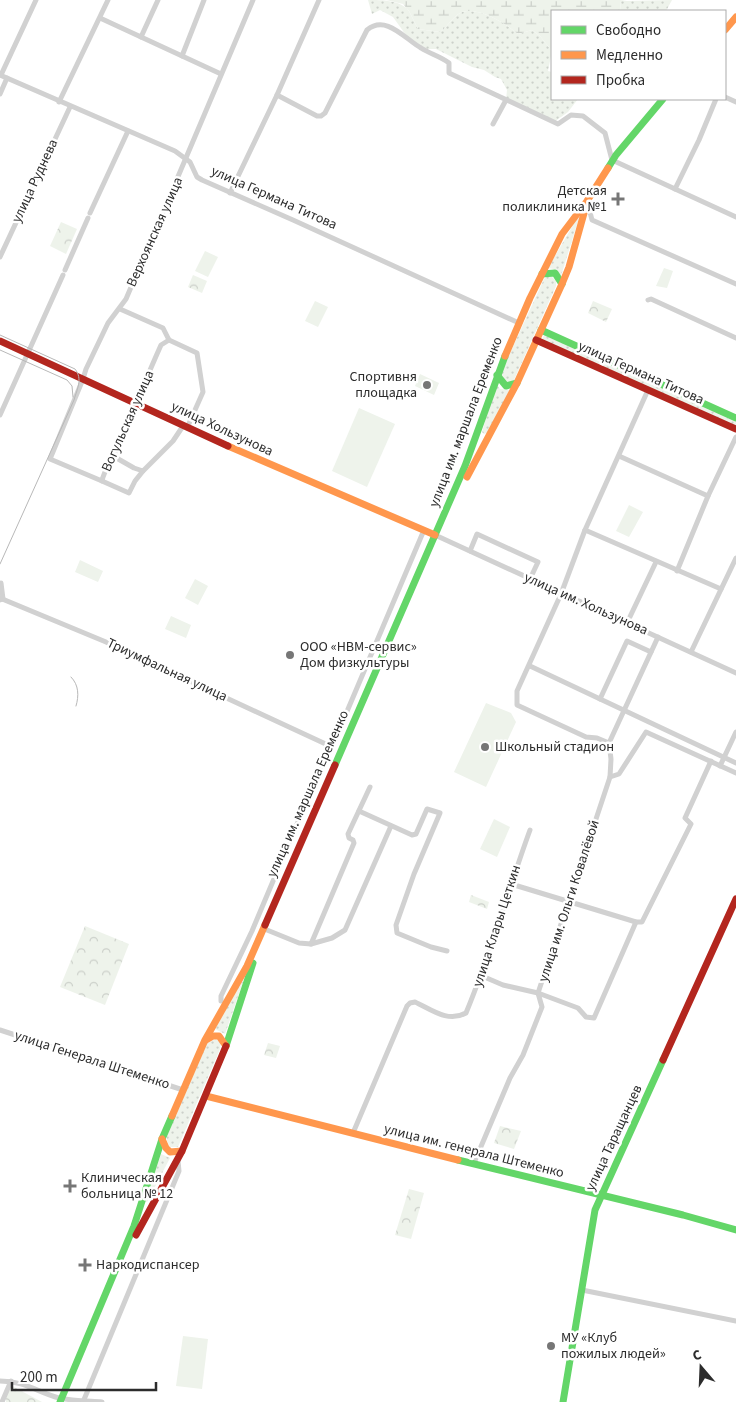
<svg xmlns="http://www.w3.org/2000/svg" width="736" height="1402" font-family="'Source Sans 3',sans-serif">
  <defs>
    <pattern id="grass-dots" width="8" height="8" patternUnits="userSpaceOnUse" patternTransform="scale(1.25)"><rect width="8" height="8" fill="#eef3eb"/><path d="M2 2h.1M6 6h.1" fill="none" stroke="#ccd0ca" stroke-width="1.8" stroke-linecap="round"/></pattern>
    <pattern id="wetland-marsh" width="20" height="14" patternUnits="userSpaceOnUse" patternTransform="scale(1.25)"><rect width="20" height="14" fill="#eef3eb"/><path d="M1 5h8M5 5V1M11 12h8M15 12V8" fill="none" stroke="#ccd0ca"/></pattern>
    <pattern id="park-crowns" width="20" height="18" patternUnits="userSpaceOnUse" patternTransform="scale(1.25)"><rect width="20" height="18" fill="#eef3eb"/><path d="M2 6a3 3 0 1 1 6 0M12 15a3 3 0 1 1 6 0" fill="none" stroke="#ccd0ca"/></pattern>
  </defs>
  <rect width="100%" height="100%" fill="#fff"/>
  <g fill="url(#grass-dots)">
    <path d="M368 0C382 0 401 0 409 11 412 17 415 23 418 29L440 32C448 27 451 18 460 13 477 5 505 23 518 34L532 30 540 36 552 51 548 71 552 72V99H578L568 112 554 122 506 100 507 90 501 79 495 77 484 70 472 67 436 49H422L411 42 393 17 380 10 372 14Z"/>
    <path d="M620 0 627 1 672 0 666 11H621Z"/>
    <path d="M579 218 561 276 553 269 548 268 576 220Z"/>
    <path d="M548 276 552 277 556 281V286L514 380 506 383 500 375 544 279Z"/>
    <path d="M544 335 736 422V428L542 340Z"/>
    <path d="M496 383 500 389 510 390 487 433 484 434 482 432Z"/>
    <path d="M241 981 243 982 225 1034 215 1029Z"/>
    <path d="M216 1039 221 1043 220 1049 178 1147H170L167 1141V1136L207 1043Z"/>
    <path d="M161 1154 170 1158 147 1202 145 1201Z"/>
  </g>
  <path fill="url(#wetland-marsh)" d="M386 0H620L621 11H552V51L540 36 532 30 518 34C505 23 477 5 460 13 451 18 448 27 440 32L418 29 409 11 403 4Z"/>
  <g fill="url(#park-crowns)">
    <path d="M61 222 77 229 66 254 50 246Z"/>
    <path d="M193 275 207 281 202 293 188 287Z"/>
    <path d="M593 301 612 309 606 322 588 313Z"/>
    <path d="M471 895 489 902 487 909 469 902Z"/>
    <path d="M85 926 129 944 105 1005 60 987Z"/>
    <path d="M268 1043 280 1046 276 1058 264 1055Z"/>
    <path d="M500 1126 521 1131 514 1149 494 1143Z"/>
    <path d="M409 1189 424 1193 411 1239 395 1235Z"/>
    <path d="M12 1386 42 1402H6V1388Z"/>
  </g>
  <g fill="#eef3eb">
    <path d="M205 251 218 257 208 277 195 271Z"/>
    <path d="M664 268 673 271 667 288 656 286Z"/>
    <path d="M315 301 328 307 318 327 305 321Z"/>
    <path d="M420 374 439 383 434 395 415 386Z"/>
    <path d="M359 408 395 424 367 487 332 471Z"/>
    <path d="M629 505 643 512 629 537 616 531Z"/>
    <path d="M80 560 103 571 98 582 75 572Z"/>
    <path d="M195 579 208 586 198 605 185 598Z"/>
    <path d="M171 616 191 625 186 638 165 629Z"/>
    <path d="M486 703 511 713 516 722 486 787 454 772Z"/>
    <path d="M494 819 510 827 497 857 480 849Z"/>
    <path d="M183 1336 208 1339 202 1389 176 1386Z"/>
  </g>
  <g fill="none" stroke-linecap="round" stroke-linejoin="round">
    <g stroke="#d1d1d1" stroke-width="5">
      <path d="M100 18 221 74"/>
      <path d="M141 37 158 0"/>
      <path d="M182 56 204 0"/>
      <path d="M0 75 175 151 190 162 197 177 202 180 293 220 519 323"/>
      <path d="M1 75 36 0"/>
      <path d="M0 94 7 78"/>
      <path d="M277 95 317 116H321L325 113 367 30C386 14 405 39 421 48 430 54 440 56 449 63V73L558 124 571 115 583 116 605 133 612 160 736 217"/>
      <path d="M725 97 736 102"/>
      <path d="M59 102 108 0"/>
      <path d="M493 124 506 100"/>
      <path d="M675 189 699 140 716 99"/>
      <path d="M230 193 277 95 319 0"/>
      <path d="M588 204 592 220 736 284"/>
      <path d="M90 213 128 131"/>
      <path d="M0 257 70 107"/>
      <path d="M65 270 88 218"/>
      <path d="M648 300 651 299 736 338"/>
      <path d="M120 309 163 328 169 340 197 353 203 392 187 428"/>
      <path d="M169 340 161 345C145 381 130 417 115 453 111 463 104 470 102 481L50 459 83 379 86 369 108 323 126 299 253 0"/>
      <path d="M0 415 63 275"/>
      <path d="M113 456 134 468 143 471 173 441 183 426"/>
      <path d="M619 456 708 496"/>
      <path d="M102 481 129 493 135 481 143 471"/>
      <path d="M585 530 721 589"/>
      <path d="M435 535 736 673"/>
      <path d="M470 551 477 534 538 562 530 579"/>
      <path d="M677 571 708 496 736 437"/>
      <path d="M0 598 106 642 330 746"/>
      <path d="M0 600 3 599 1 583"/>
      <path d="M627 623 656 562"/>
      <path d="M691 652 736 558"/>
      <path d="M530 666 736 763"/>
      <path d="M600 699 627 641 651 652"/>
      <path d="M609 743 597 738 586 737 517 705V691L561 594 585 530 648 390"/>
      <path d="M720 766 736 732"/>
      <path d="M610 777 619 774 646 732 736 773"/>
      <path d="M359 811 412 835 416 834 427 809 440 813 414 874 396 925 397 933 431 947 447 951"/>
      <path d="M511 884 636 922H642L691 824 685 818 711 761"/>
      <path d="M267 930 299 943 311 944 354 843 353 840 349 838 348 834 370 787"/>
      <path d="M311 944 332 938 345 930 391 826"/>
      <path d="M482 976 503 985 538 993 578 1008 586 1017 594 1018 636 922"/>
      <path d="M221 1001V996L252 931 330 746 334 742 424 530"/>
      <path d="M0 1030 183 1090"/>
      <path d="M353 1133 407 1006 410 1003 415 1002C432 1010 448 1023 466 1013 491 953 508 890 530 830"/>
      <path d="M474 1163 510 1078 523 1055 542 1007 538 993 610 777 611 759 609 743 658 637"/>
      <path d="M582 1290 736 1321"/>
      <path d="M0 1381C25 1381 37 1392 59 1398 73 1401 88 1401 102 1402"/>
      <path d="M2 1402 11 1381"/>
      <path d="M83 1402 179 1171 178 1161"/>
    </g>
    <g stroke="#63d668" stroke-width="7">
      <path d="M608 168 616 155 663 99"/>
      <path d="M542 274 555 273 562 284"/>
      <path d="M541 330 736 418"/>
      <path d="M497 375 506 386 517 383"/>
      <path d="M335 765 465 466 505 356"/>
      <path d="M226 1046 253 963"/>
      <path d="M458 1160 683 1215 736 1230"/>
      <path d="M60 1402 134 1226 162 1139 172 1116"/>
      <path d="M563 1402 595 1210 663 1060"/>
    </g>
    <g stroke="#ff974d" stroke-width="7">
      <path d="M725 30 736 17"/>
      <path d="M505 356 530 298 562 234 587 201 608 168"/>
      <path d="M228 446 435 535"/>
      <path d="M467 477 517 383 562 284 569 267 586 206"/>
      <path d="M206 1040 213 1036H219L226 1046"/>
      <path d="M206 1096 458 1160"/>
      <path d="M172 1116 205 1040 247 966 265 925"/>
      <path d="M162 1139 166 1148 170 1152 182 1151"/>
    </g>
    <g stroke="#b3261e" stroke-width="7">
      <path d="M536 340 736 429"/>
      <path d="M0 341 228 446"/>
      <path d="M265 925 335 765"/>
      <path d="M663 1060 736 899"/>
      <path d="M136 1235 182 1151 226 1046"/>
    </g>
    <g stroke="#b8b8b8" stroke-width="1">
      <path d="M0 335 75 369C83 379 77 389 74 400L0 564"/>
      <path d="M0 350 67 380 72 386 73 397"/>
      <path d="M71 677C79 685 79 696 76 706"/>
    </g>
  </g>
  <g fill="#767676" stroke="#fff" stroke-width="2">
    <path d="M615.5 191.5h5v5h5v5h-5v5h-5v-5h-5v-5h5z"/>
    <circle cx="427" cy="385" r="5"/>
    <circle cx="290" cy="655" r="5"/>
    <circle cx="485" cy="747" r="5"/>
    <path d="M67.5 1178.5h5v5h5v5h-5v5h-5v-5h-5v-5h5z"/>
    <path d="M82.5 1257.5h5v5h5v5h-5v5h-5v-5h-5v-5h5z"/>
    <circle cx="551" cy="1346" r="5"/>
  </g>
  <g text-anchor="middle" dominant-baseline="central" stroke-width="5" stroke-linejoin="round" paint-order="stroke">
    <g font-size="14" fill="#2c2c2c" stroke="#fff">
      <text transform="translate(35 181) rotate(-65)">улица Руднева</text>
      <text transform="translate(274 198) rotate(24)">улица Германа Титова</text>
      <text transform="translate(155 232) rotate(-66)">Верхоянская улица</text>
      <text transform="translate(641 373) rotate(24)">улица Германа Титова</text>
      <text transform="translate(128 421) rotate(-66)">Вогульская улица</text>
      <text transform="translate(466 422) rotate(-69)">улица им. маршала Еременко</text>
      <text transform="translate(222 429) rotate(25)">улица Хользунова</text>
      <text transform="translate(586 604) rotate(24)">улица им. Хользунова</text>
      <text transform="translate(167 670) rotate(25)">Триумфальная улица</text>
      <text transform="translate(308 794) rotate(-66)">улица им. маршала Еременко</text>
      <text transform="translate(569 901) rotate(-72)">улица им. Ольги Ковалёвой</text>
      <text transform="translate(497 926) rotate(-72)">улица Клары Цеткин</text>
      <text transform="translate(92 1060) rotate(18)">улица Генерала Штеменко</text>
      <text transform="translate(614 1138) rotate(-65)">улица Таращанцев</text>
      <text transform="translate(474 1151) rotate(14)">улица им. генерала Штеменко</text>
    </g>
    <g font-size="14" fill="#2c2c2c" stroke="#fff" text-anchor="start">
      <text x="607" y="191" text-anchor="end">Детская<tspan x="607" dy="16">поликлиника №1</tspan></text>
      <text x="417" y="377" text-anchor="end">Спортивня<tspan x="417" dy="16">площадка</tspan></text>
      <text x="300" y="647">ООО «НВМ-сервис»<tspan x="300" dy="16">Дом физкультуры</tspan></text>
      <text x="495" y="747">Школьный стадион</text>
      <text x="81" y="1178">Клиническая<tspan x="81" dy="16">больница № 12</tspan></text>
      <text x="96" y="1265">Наркодиспансер</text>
      <text x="561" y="1338">МУ «Клуб<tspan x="561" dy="16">пожилых людей»</tspan></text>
    </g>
  </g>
  <rect x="551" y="10" width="175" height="90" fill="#ffffff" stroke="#ababab"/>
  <rect x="561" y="26" width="25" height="8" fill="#63d668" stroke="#ababab"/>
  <text x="596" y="35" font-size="15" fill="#2c2c2c">Свободно</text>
  <rect x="561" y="51" width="25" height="8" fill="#ff974d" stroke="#ababab"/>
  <text x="596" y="60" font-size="15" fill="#2c2c2c">Медленно</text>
  <rect x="561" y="76" width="25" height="8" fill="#b3261e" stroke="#ababab"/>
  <text x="596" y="85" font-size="15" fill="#2c2c2c">Пробка</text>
  <g transform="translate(701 1367) rotate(341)" stroke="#ffffff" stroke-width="4" paint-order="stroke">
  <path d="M0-4L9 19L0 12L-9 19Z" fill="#2c2c2c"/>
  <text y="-8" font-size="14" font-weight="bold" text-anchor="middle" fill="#2c2c2c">С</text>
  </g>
  <path d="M12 1382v8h144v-8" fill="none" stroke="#2c2c2c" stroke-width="2.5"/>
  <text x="20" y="1382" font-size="15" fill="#2c2c2c" stroke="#ffffff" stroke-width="4" paint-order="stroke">200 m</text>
</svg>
